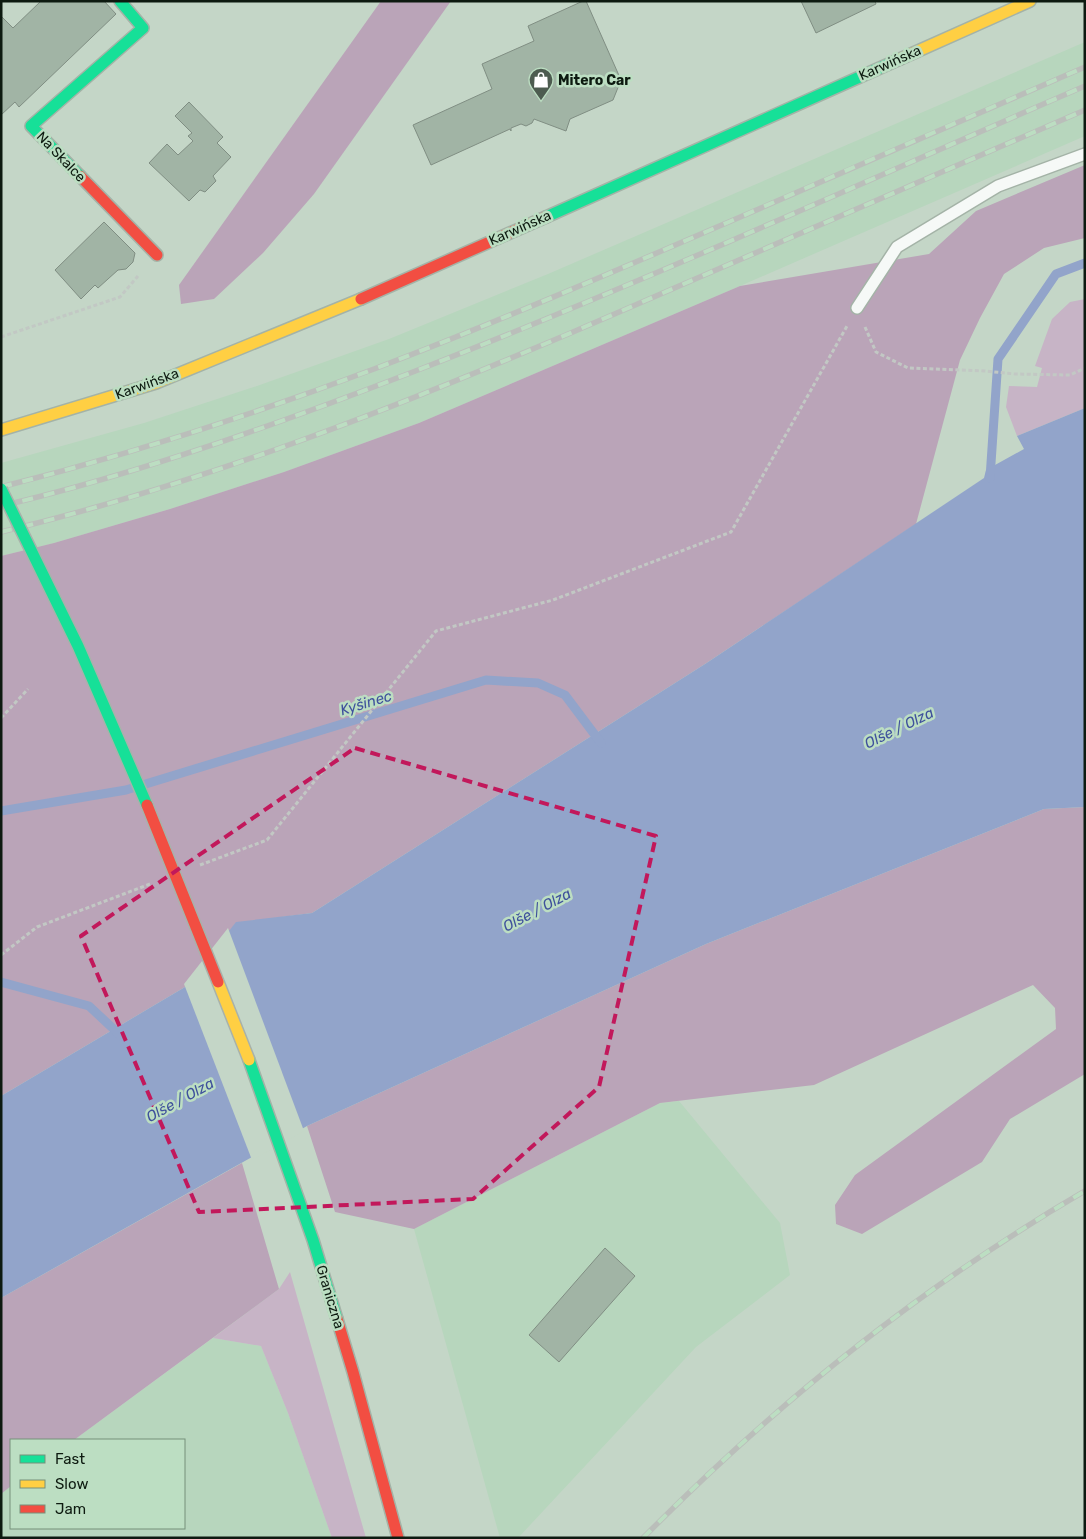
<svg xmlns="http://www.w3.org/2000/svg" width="1086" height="1539" font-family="Rubik,sans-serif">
  <rect width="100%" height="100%" fill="#c4d6c7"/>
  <g fill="#b7d6bd">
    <path d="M1085 42V136L740 286 419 423 284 472 170 509 54 543 1 556V463L144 423 257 386 389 339 548 274Z"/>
    <path d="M679 1101 780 1223 790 1275 696 1347 518 1538H500L414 1229 660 1103Z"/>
    <path d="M213 1338 261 1346 288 1413 332 1538H1V1494L11 1486V1528H184V1440H74Z"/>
  </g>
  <g fill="#c7b4c6">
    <path d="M1085 299V408L1017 436 1006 407 1009 386 1037 387 1042 368 1035 366 1052 319 1070 302Z"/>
    <path d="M290 1272 366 1538H332L288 1413 261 1346 213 1338 279 1289Z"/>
  </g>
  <g fill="#baa4b8">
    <path d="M381 1H451L314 194 263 253 214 299 181 304 179 285Z"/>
    <path d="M1085 165V238L1044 248 1004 274 980 318 960 360 916 524 705 664 312 913 236 923 185 987 1 1096V556L54 543 170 509 284 472 419 423 740 286 929 254 976 211Z"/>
    <path d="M1085 807V1074L1010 1119 982 1162 862 1234 836 1224 835 1205 855 1175 1056 1029 1055 1008 1033 985 814 1085 660 1103 414 1229 335 1212 307 1126 706 944 1044 809Z"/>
    <path d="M242 1163 279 1289 74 1440H11V1486L1 1494V1298Z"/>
  </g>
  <path fill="#92a4ca" d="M1085 408V807L1044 809 706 944 307 1126 1 1298V1096L185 987 236 922 312 913 705 664 984 478 986 470 1024 449 1017 436Z"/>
  <path fill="#c4d6c7" d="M228 928 304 1131 252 1160 184 984Z"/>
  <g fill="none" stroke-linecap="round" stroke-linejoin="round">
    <g stroke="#92a4ca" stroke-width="9">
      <path d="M990 478 998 359 1056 274 1085 263"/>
      <path d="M1 811 126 790 486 680 538 683 565 695 601 743"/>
      <path d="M1 982 89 1006 121 1036"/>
    </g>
  </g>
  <g fill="#a1b4a5" stroke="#808e83">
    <path d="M41 1H104L116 14 19 107 15 102 1 115V16L13 28Z"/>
    <path d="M583 1H586L621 80 613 100 570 119 566 131 534 119 532 123 526 126 521 124 511 128V131L510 129 431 165 413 125 492 89 482 64 534 41 528 26Z"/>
    <path d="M801 1H875L876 4 816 33Z"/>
    <path d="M189 102 223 137 217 143 231 157 213 176 216 181 205 192 200 190 189 201 149 163 167 144 178 155 193 141 188 136 192 133 175 116Z"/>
    <path d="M104 222 135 253 133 262 126 269 118 270 98 288 95 285 81 299 55 270Z"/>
    <path d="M605 1248 635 1276 559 1362 529 1335Z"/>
  </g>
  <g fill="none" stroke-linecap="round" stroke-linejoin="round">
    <defs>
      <path id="lane" d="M857 308 897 247 998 186 1085 154"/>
      <g id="fast">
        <path d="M80 176 31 126 143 28 120 1"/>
        <path d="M546 217 900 59"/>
        <path d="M249 1060 313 1240 337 1319"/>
      </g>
      <g id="slow">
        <path d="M900 59 1030 1"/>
        <path d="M1 430 156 383 361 299"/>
      </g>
      <g id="jam">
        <path d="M80 176 157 255"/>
        <path d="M361 299 546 217"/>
        <path d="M337 1319 353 1372 398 1538"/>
      </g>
    </defs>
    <use href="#lane" stroke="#a4b3a7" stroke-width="14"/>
    <use href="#fast" stroke="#a4b3a7" stroke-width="14"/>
    <use href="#slow" stroke="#a4b3a7" stroke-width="14"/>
    <use href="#jam" stroke="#a4b3a7" stroke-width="14"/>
    <g stroke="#c2c8c4" stroke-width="3" stroke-dasharray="4 2.5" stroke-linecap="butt">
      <path d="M865 327 876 352 908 368 985 371 1015 374 1070 375 1085 368"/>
      <path d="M1 337 120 297 138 276"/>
      <path d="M1 718 28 689"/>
      <path d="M200 865 267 840 436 631 553 600 731 532 847 326"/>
      <path d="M1 955 37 927 150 884"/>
    </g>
    <use href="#lane" stroke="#f6f9f7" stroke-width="11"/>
    <use href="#fast" stroke="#16e098" stroke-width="11"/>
    <use href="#slow" stroke="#ffcf43" stroke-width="11"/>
    <use href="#jam" stroke="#f24e42" stroke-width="11"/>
    <defs>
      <g id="rail">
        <path d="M1 487C128 455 252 415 374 369 495 323 613 272 731 221 849 169 967 118 1085 67"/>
        <path d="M1 506C142 473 283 422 418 370 643 283 863 182 1085 86"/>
        <path d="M1 532C198 485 387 411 573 332L1085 110"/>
        <path d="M643 1538C775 1404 922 1286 1085 1191"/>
      </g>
    </defs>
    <use href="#rail" stroke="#babeba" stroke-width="5.5"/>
    <use href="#rail" stroke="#bcdec2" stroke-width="4" stroke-dasharray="11" stroke-linecap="butt"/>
    <defs>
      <path id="fast-bridge" d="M1 489 78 646 147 805"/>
      <path id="slow-bridge" d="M218 982 249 1060"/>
      <path id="jam-bridge" d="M147 805 218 982"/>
    </defs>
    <use href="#fast-bridge" stroke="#a8b2aa" stroke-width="14" stroke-linecap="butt"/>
    <use href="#slow-bridge" stroke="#a8b2aa" stroke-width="14" stroke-linecap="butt"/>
    <use href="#jam-bridge" stroke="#a8b2aa" stroke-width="14" stroke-linecap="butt"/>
    <use href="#fast-bridge" stroke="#16e098" stroke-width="11"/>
    <use href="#slow-bridge" stroke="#ffcf43" stroke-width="11"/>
    <use href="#jam-bridge" stroke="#f24e42" stroke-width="11"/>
  </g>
  <path fill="none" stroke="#c2185b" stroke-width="4" stroke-dasharray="10 6" stroke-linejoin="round" d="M355 748 656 836 599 1087 473 1199 199 1212 81 936Z"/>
  <defs>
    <symbol id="shop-pin" viewBox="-11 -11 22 30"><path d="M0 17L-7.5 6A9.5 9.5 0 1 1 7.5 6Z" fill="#4d5c50" stroke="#bcdec2"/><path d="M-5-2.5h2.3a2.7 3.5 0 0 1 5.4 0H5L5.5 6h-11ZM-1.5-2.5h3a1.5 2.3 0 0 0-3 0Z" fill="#fff"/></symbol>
  </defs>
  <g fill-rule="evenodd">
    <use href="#shop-pin" x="527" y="66" width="28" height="38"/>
  </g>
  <g text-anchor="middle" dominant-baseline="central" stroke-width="5" stroke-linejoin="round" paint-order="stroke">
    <g font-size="14" fill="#0d1a10" stroke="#bcdec2">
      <text transform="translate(890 63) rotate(-24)">Karwińska</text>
      <text transform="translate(61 157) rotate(46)">Na Skalce</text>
      <text transform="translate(520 228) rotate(-24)">Karwińska</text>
      <text transform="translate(147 384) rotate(-20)">Karwińska</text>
      <text transform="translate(330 1297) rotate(73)">Graniczna</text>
    </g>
    <g font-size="14" font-weight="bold" fill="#0d1a10" stroke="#bcdec2" text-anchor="start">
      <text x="558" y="80">Mitero Car</text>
    </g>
    <g font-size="15" font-style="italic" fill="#3f519c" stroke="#bcdec2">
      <text transform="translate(366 703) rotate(-17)">Kyšinec</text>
      <text transform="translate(899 728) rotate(-26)">Olše / Olza</text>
      <text transform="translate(537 910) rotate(-28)">Olše / Olza</text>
      <text transform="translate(180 1100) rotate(-29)">Olše / Olza</text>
    </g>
  </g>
  <rect width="1086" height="1539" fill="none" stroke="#0d1a10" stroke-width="5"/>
  <rect x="10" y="1439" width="175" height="90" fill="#bcdec2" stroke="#76907b"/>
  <rect x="20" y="1455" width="25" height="8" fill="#16e098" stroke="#76907b"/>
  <text x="55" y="1464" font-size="15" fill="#0d1a10">Fast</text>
  <rect x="20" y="1480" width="25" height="8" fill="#ffcf43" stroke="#76907b"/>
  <text x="55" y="1489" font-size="15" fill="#0d1a10">Slow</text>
  <rect x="20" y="1505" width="25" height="8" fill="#f24e42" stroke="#76907b"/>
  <text x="55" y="1514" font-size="15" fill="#0d1a10">Jam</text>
</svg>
